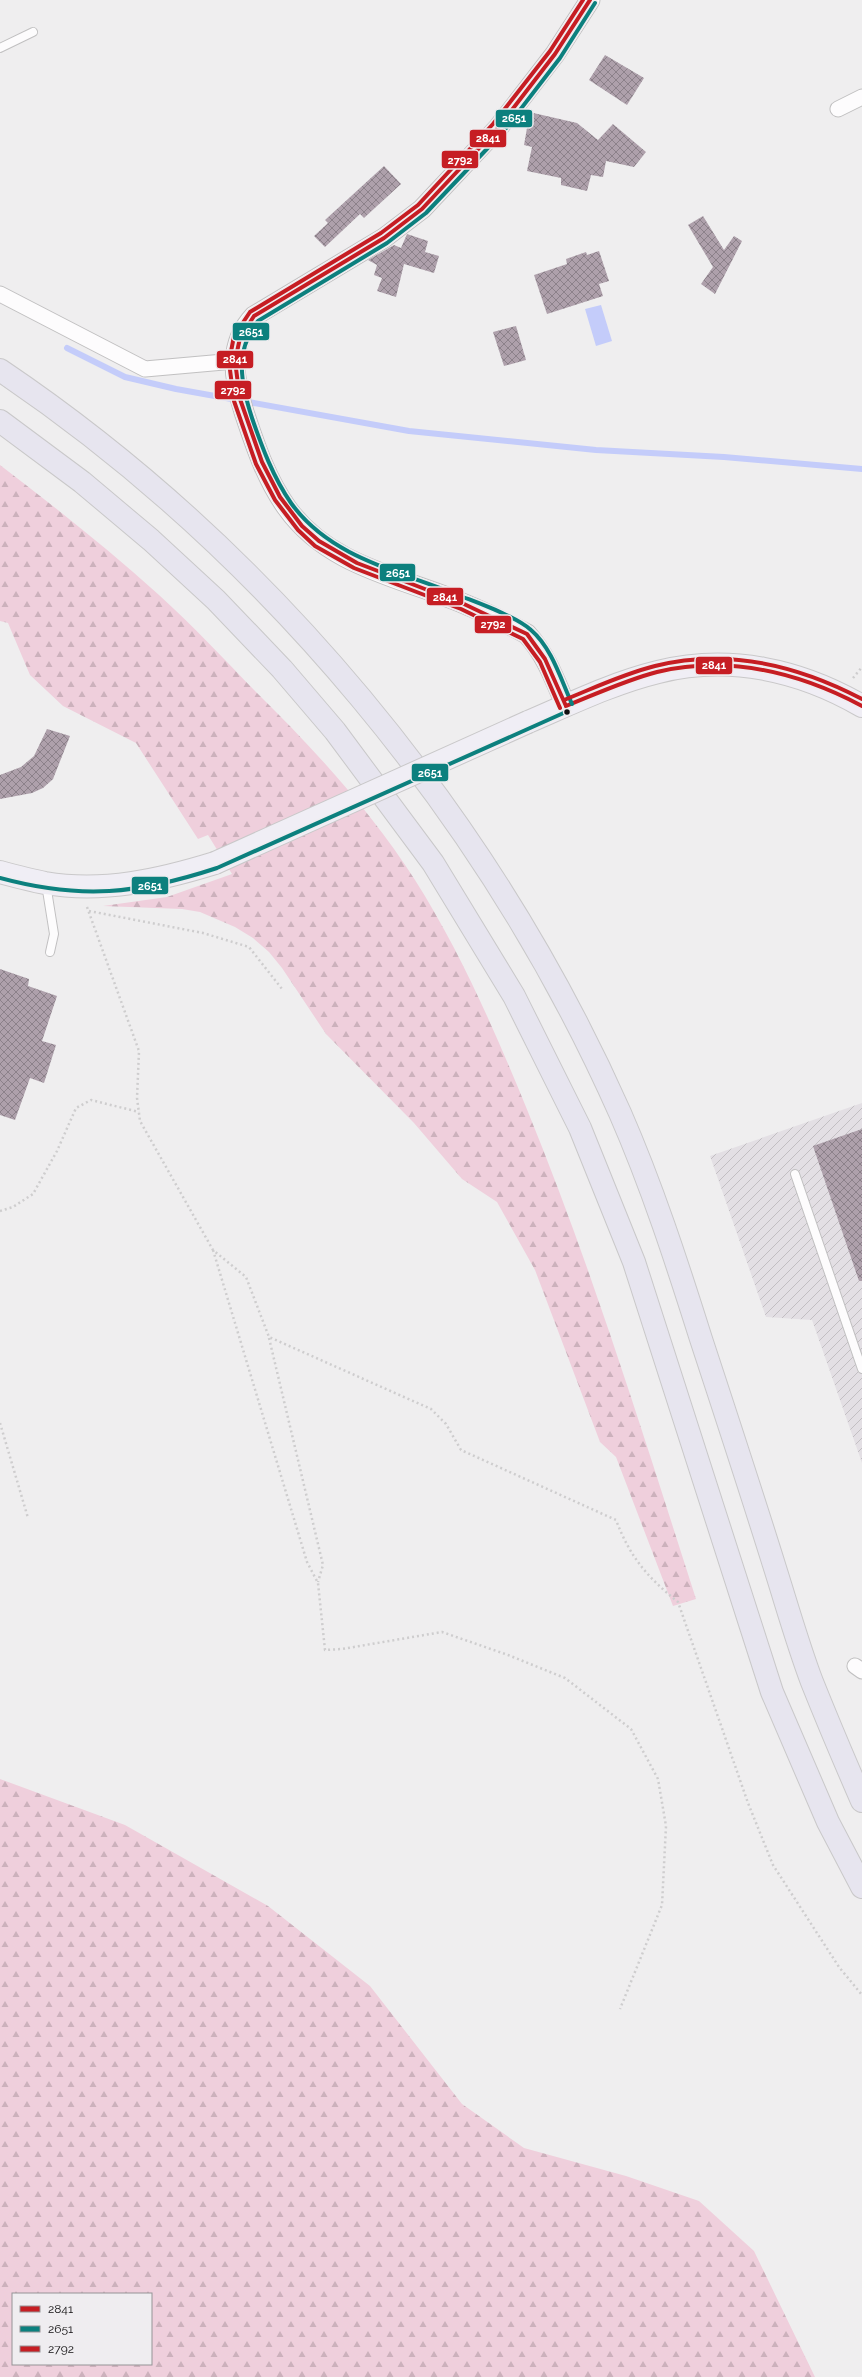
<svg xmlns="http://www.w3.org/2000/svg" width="862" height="2377" font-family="Raleway,sans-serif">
  <defs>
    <pattern id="industrial-furrows" width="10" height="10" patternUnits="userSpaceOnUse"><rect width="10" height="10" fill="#e3dfe4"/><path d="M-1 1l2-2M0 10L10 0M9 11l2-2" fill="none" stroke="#c2bec2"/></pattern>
    <pattern id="forest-firs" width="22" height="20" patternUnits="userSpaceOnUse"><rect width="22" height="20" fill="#efcfdc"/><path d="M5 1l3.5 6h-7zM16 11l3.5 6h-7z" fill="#ccb1bc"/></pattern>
    <pattern id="building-cross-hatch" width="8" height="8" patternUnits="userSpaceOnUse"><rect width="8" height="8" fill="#aea0ab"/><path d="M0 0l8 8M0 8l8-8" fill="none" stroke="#8c818a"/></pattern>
  </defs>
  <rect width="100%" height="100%" fill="#efeeef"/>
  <path fill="url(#industrial-furrows)" d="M862 1103V1463L812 1320 766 1317 710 1156Z"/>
  <g fill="url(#forest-firs)" fill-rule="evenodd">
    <path d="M0 465C55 507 108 549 159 595 193 626 224 659 256 692 315 750 370 810 415 880 460 951 494 1029 526 1107 592 1268 643 1434 696 1599L673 1606 616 1457 600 1442 535 1270 497 1202 462 1179 414 1123 326 1034 282 968 269 952 253 938 235 927 200 912 182 909 103 906 167 897 232 874 208 835 198 839 136 743 63 706 30 675 8 623 0 621Z"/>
    <path d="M0 1779 125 1825 268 1906 370 1986 462 2104 524 2148 626 2176 699 2201 754 2251 815 2377H0ZM13 2294H151V2364H13Z"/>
  </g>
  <path fill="#c4ccfa" d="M601 305 612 341 596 346 585 309Z"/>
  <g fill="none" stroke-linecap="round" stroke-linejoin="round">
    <path stroke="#c4ccfa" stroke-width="6" d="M67 348 125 377 176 389 409 431 596 450 724 457 862 469"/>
  </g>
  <g fill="url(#building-cross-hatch)">
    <path d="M605 55 644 78 627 105 589 80Z"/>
    <path d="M529 112 577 123 598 140 613 124 646 152 634 167 606 161 603 177 591 175 587 191 561 185V178L527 171 532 147 524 145 527 128 517 126Z"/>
    <path d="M384 166 401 184 364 218 360 214 325 247 314 236 328 223 325 220Z"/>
    <path d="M703 216 724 250 734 236 742 241 715 294 701 284 713 267 688 225Z"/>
    <path d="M407 234 428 241 425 252 439 256 434 273 404 264 396 297 377 291 382 278 374 275 377 265 368 260 394 245 401 248Z"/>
    <path d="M599 251 609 281 599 284 603 296 547 314 534 275 567 264 566 259 586 252 587 255Z"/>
    <path d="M516 326 526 360 504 366 493 332Z"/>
    <path d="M47 729 70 736 53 779 43 788 32 793 0 799V775L21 767 34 756Z"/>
    <path d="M0 969 29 979 28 986 57 996 42 1041 56 1045 44 1083 30 1078 15 1120 0 1115Z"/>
    <path d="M862 1129V1281H859L813 1146Z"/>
  </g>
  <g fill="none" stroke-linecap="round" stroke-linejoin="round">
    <defs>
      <g id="service">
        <path d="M0 48 33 32"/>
        <path d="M46 884 54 934 50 952"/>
        <path d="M795 1174 862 1369"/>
      </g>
      <g id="minor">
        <path d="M838 109 862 97"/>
        <path d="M0 294 145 369 235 361"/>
        <path d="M855 1666 862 1671"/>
      </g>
      <path id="tertiary" d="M566 706C555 680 546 655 527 634 500 619 471 606 442 595 385 574 324 560 287 508 266 479 255 445 244 412 233 377 228 344 254 316L384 238 422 209 498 128 555 54 590 0"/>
      <g id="primary">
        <path d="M528 722C570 704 613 683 658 672 729 654 800 670 862 706"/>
        <path d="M0 872C15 876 30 880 45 883 103 893 160 880 215 863"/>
      </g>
      <g id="motorway">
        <path d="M0 370C267 550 489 818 620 1113 652 1186 677 1263 701 1339 726 1415 751 1491 775 1568 787 1606 798 1645 812 1682 828 1722 845 1762 862 1801"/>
        <path d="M0 421 82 482 151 540 216 600 282 669 335 731 433 863 514 996 580 1128 634 1262 772 1692 828 1822 862 1887"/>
      </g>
    </defs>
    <use href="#service" stroke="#c1c0c1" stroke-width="10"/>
    <use href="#minor" stroke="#c1c0c1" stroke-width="17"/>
    <use href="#tertiary" stroke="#c1c0c1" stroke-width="21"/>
    <use href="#primary" stroke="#c9c8c9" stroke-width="24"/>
    <use href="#motorway" stroke="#c9c8c9" stroke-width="24"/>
    <g stroke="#cecdce" stroke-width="2.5" stroke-dasharray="2 3" stroke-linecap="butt">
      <path d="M853 678 862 667"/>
      <path d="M87 907 139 1051 137 1098 140 1121 213 1250 246 1277 269 1337 431 1409 446 1424 461 1450 616 1520C630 1557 647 1577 678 1602L748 1803 773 1865 839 1967 862 1995"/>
      <path d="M89 911 203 933 249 947 282 989"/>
      <path d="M0 1211 13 1207 33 1194 57 1151 76 1108 91 1100 139 1112"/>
      <path d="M213 1250 307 1562 318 1583 325 1650 342 1649 442 1632 508 1655 565 1678 631 1729 658 1779 666 1826 662 1905 620 2009"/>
      <path d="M269 1338 323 1565 318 1582"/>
      <path d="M0 1423 28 1518"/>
    </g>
    <use href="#service" stroke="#fdfcfd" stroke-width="8"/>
    <use href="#minor" stroke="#fdfcfd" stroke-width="15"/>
    <use href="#tertiary" stroke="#fdfcfd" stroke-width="19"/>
    <use href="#primary" stroke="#f0eef5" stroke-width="22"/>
    <use href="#motorway" stroke="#e7e5ef" stroke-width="22"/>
    <defs>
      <path id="primary-bridge" d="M215 863 528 722"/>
    </defs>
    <use href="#primary-bridge" stroke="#c9c8c9" stroke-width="24" stroke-linecap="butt"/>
    <use href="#primary-bridge" stroke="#f0eef5" stroke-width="22"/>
    <defs>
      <g id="bus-1">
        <path d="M566 706 545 659 527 634 464 604 357 563 319 541 302 526 280 497 262 462 240 399 235 361 240 338 254 316 384 238 422 209 498 128 555 54 590 0"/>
        <path d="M566 706C596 694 626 680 657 672 729 655 798 672 862 706"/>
      </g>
      <g id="bus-2">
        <path d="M572 704C561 680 552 648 531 630 517 617 481 604 463 597 403 572 331 559 291 503 273 477 262 447 252 418 241 384 234 351 258 321L387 243 426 213 503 132 560 58 595 3"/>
        <path d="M0 878C81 900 138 894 217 868L568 711"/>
      </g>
      <g id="bus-3">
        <path d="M564 700C594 688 623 674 655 666 727 648 797 665 862 699"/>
        <path d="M560 708 540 662 523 639 461 609 354 568 315 546 298 530 275 500 256 464 234 401 229 362 234 336 250 312 381 233 418 205 493 124 550 51 583 0"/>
      </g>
    </defs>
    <use href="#bus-1" stroke="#efedf0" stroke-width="7"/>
    <use href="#bus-2" stroke="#efedf0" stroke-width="7"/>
    <use href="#bus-3" stroke="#efedf0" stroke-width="7"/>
    <use href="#bus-1" stroke="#c61d23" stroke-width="4"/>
    <use href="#bus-2" stroke="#0c807e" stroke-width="4"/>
    <use href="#bus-3" stroke="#c61d23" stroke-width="4"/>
  </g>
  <circle fill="#0f0e0f" stroke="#efedf0" stroke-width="1.5" cx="567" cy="712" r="3.5"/>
  <g stroke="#efedf0" stroke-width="1.5">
    <rect x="495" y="109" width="38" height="19" rx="4" fill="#0c807e"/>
    <rect x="469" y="129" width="38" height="19" rx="4" fill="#c61d23"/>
    <rect x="441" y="150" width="38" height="19" rx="4" fill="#c61d23"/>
    <rect x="232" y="322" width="38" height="19" rx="4" fill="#0c807e"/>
    <rect x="216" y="350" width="38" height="19" rx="4" fill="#c61d23"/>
    <rect x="214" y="380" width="38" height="20" rx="4" fill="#c61d23"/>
    <rect x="379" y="563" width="37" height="19" rx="4" fill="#0c807e"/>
    <rect x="426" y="587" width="38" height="19" rx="4" fill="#c61d23"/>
    <rect x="474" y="615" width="38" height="19" rx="4" fill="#c61d23"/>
    <rect x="695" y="656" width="38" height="19" rx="4" fill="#c61d23"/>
    <rect x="411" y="763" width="38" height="19" rx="4" fill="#0c807e"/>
    <rect x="131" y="876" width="38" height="19" rx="4" fill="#0c807e"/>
  </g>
  <g font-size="11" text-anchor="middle" font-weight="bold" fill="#fff">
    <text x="514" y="122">2651</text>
    <text x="488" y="142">2841</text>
    <text x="460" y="164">2792</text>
    <text x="251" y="336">2651</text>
    <text x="235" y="363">2841</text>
    <text x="233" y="394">2792</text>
    <text x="398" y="577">2651</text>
    <text x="445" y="601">2841</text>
    <text x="493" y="628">2792</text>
    <text x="714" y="669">2841</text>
    <text x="430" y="777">2651</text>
    <text x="150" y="890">2651</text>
  </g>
  <rect x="12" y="2293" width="140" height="72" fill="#efedf0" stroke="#959496"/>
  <rect x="20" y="2306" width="20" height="6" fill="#c61d23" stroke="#959496"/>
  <text x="48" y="2313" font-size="12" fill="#0f0e0f">2841</text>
  <rect x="20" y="2326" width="20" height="6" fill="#0c807e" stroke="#959496"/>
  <text x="48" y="2333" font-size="12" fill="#0f0e0f">2651</text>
  <rect x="20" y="2346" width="20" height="6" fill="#c61d23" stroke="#959496"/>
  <text x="48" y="2353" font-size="12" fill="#0f0e0f">2792</text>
</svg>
